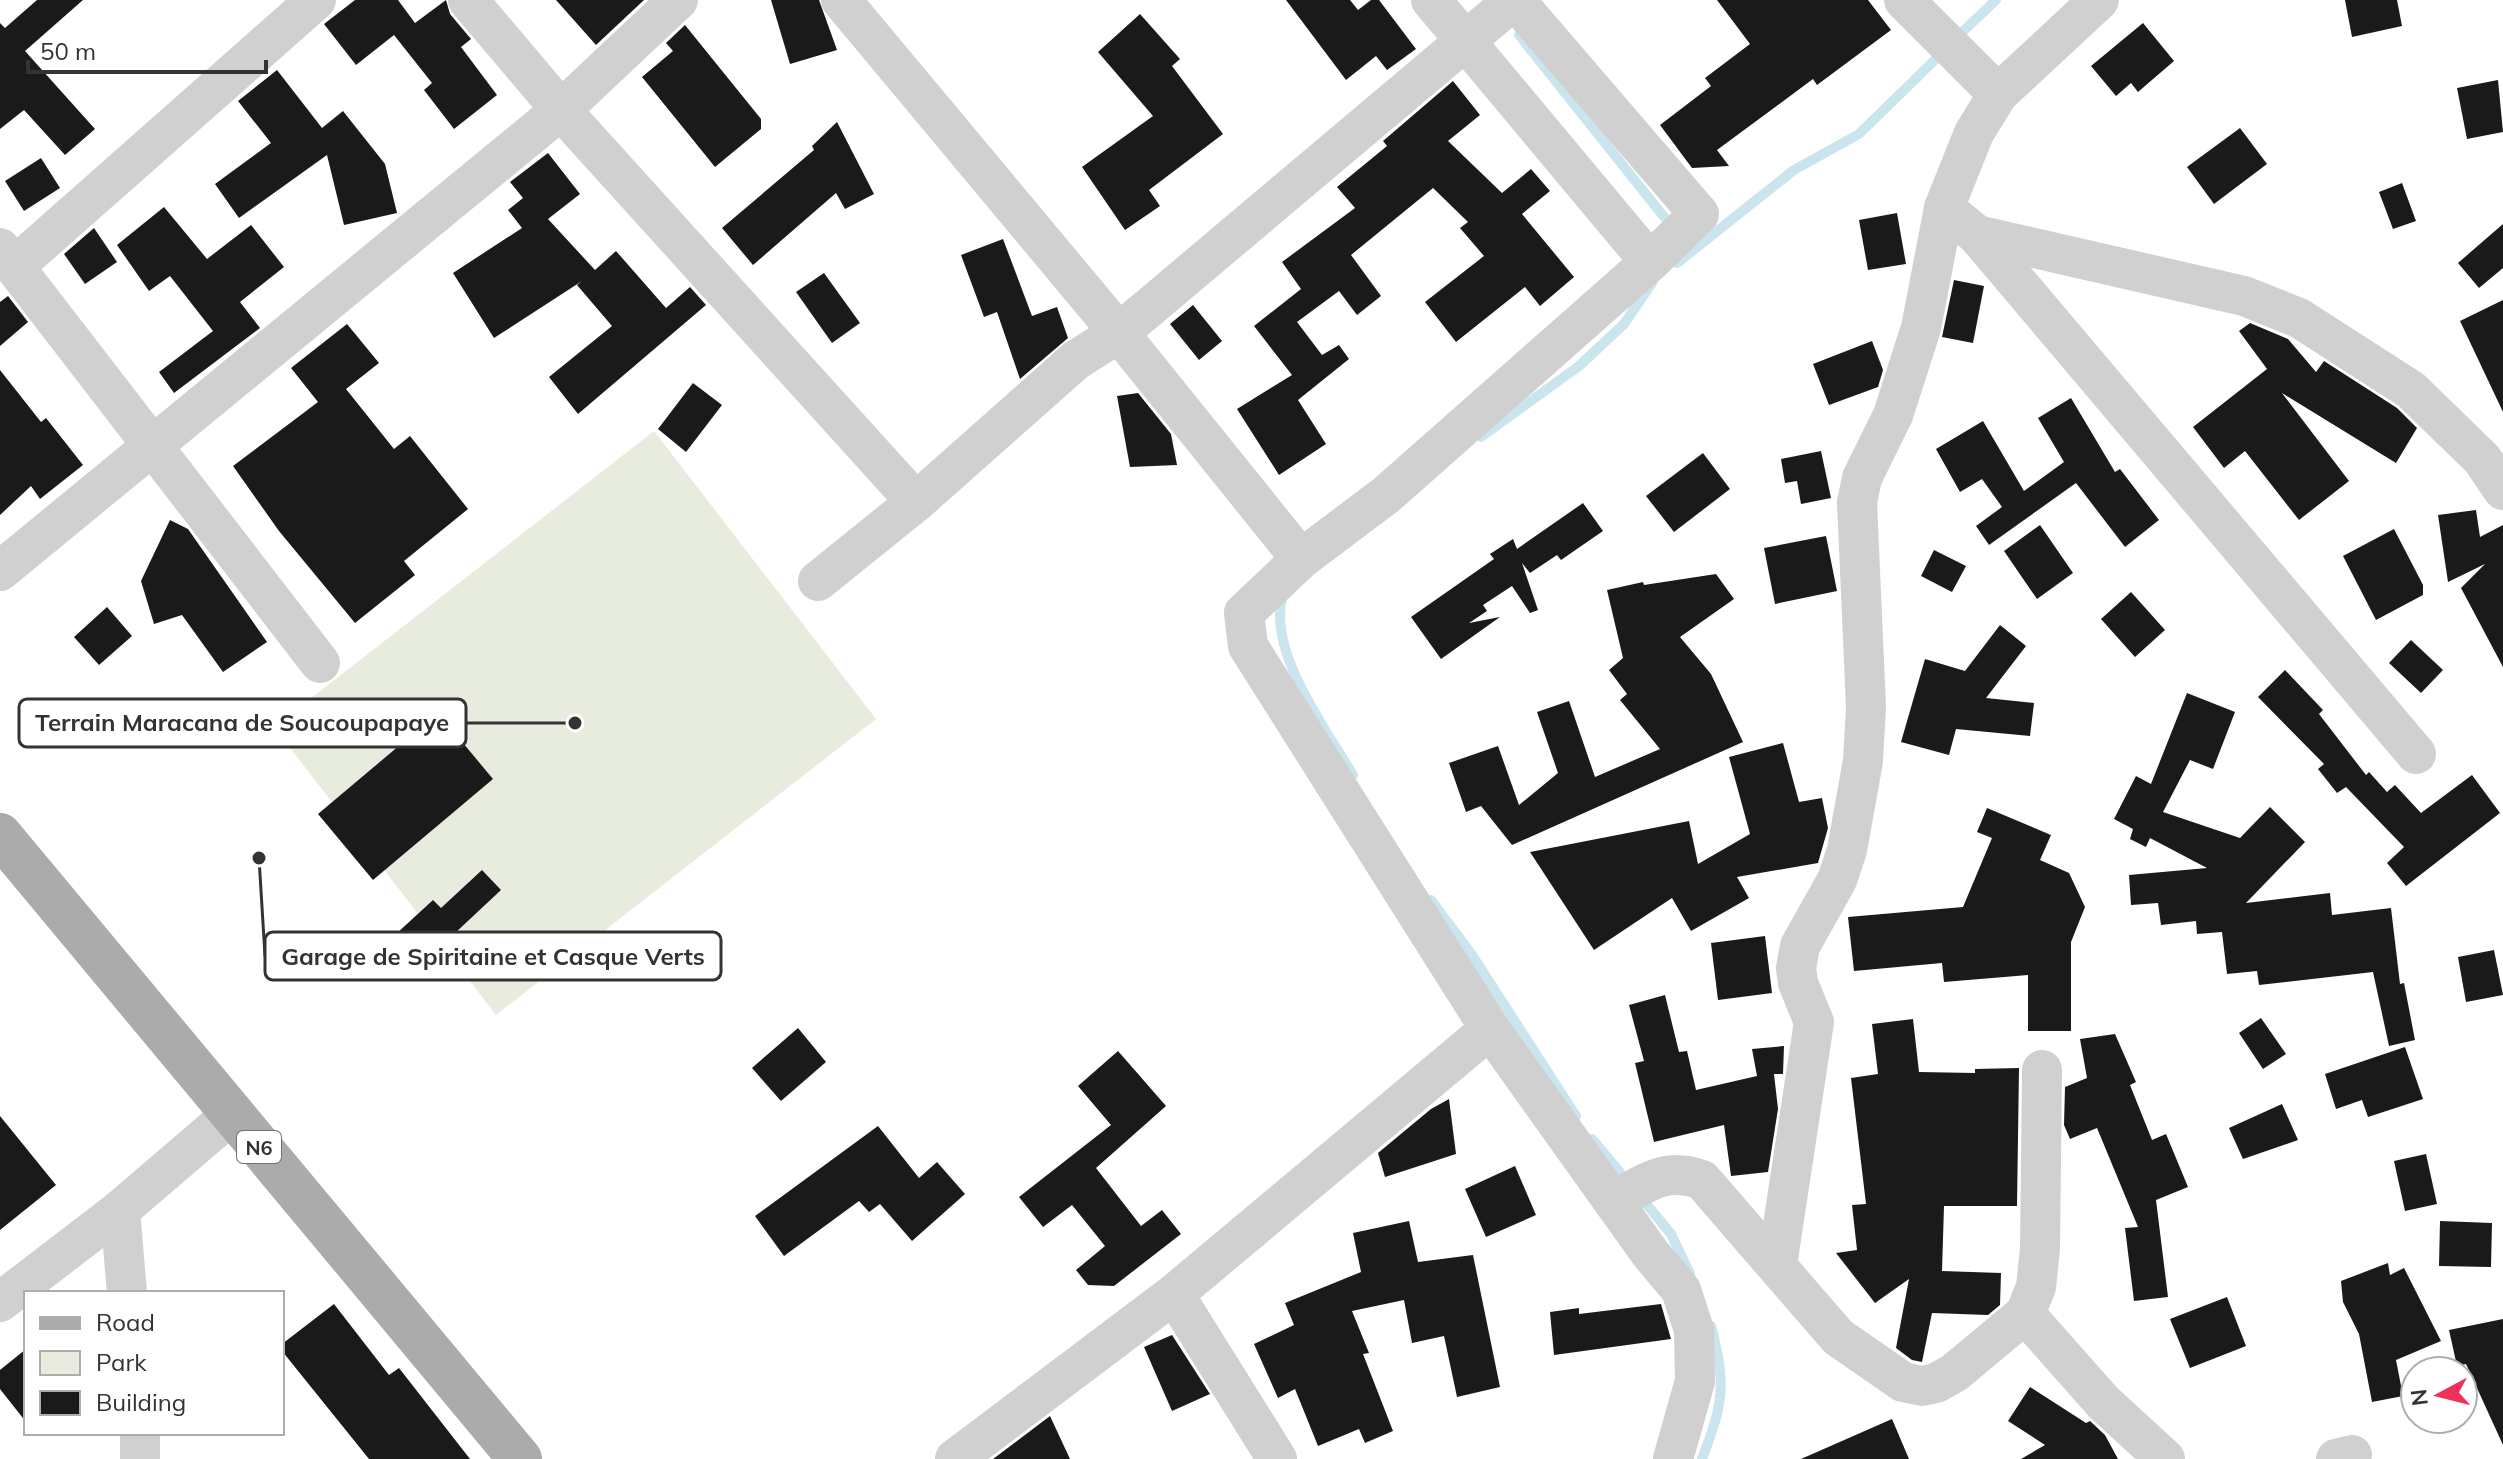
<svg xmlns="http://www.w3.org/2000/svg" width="2503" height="1459" font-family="Mulish,sans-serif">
  <rect width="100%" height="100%" fill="#fff"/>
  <path fill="#e8ecde" d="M654 431 876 719 496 1015 274 727Z"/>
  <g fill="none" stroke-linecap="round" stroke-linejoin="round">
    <g stroke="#cae5ed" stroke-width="10">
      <path d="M1519 35 1672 227"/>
      <path d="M1956 38 1996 0"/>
      <path d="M1677 263 1794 170 1859 134 1945 50"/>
      <path d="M1481 437 1579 366 1624 324 1652 283"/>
      <path d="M1283 594C1266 650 1325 728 1353 775"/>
      <path d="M1431 900 1472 955 1576 1116"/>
      <path d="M1592 1139 1628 1182"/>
      <path d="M1638 1194 1671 1234 1690 1274"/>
      <path d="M1702 1459C1723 1404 1727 1384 1711 1326"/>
    </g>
  </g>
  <g fill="#1a1a1a">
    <path d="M37 0H83L25 51 95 129 65 155 24 110 0 129V23L5 28Z"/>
    <path d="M355 0H398L415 23 446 0 450 14 471 39 461 47 497 95 454 129 424 90 432 83 394 35 356 65 324 24Z"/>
    <path d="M556 0H644L596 45Z"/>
    <path d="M771 0H819L837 50 790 64Z"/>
    <path d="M1286 0H1350L1358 10 1371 0H1379L1416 49 1387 70 1376 56 1346 80Z"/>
    <path d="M1717 0H1868L1891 30 1817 85 1813 79 1717 150 1729 166 1692 168 1660 125 1711 86 1705 78 1750 44Z"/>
    <path d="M2345 0H2397L2402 26 2352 37Z"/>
    <path d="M1140 14 1180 59 1172 66 1223 134 1149 190 1160 206 1125 230 1082 167 1153 116 1098 52Z"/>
    <path d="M2143 23 2174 61 2138 92 2131 83 2116 96 2091 66Z"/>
    <path d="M685 25 761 119V129L715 167 642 77 673 51 666 43Z"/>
    <path d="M277 70 322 128 343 111 385 164 397 213 344 225 327 155 239 218 215 184 271 143 238 101Z"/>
    <path d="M2498 80 2503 132 2467 139 2457 88Z"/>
    <path d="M1453 81 1480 115 1448 141 1502 193 1531 169 1550 191 1522 214 1574 277 1540 306 1525 287 1456 342 1425 302 1484 256 1460 228 1468 222 1433 188 1351 255 1381 296 1357 315 1339 291 1297 322 1322 355 1339 345 1349 359 1298 400 1326 444 1279 475 1237 409 1292 375 1254 326 1301 289 1282 262 1355 208 1337 187 1387 146 1383 141Z"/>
    <path d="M837 122 874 194 845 209 836 193 753 265 722 228 814 150 812 146Z"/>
    <path d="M2240 128 2267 164 2214 204 2187 167Z"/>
    <path d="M548 153 580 194 548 219 595 270 616 251 666 308 690 287 706 305 578 414 549 377 612 326 577 285 582 281 494 338 453 273 522 228 508 210 523 198 510 182Z"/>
    <path d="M41 158 60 188 24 211 5 181Z"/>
    <path d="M2402 183 2416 221 2393 229 2379 192Z"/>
    <path d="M164 207 207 259 251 225 284 267 240 302 260 328 174 393 159 372 213 331 170 276 149 291 117 245Z"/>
    <path d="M1897 213 1906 264 1868 270 1859 220Z"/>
    <path d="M2503 224V268L2479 288 2458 263Z"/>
    <path d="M94 228 117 262 85 284 64 254Z"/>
    <path d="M1003 239 1032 316 1057 307 1068 338 1020 379 997 312 984 317 961 255Z"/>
    <path d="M824 273 860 323 832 343 796 292Z"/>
    <path d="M1954 280 1984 286 1973 343 1942 337Z"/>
    <path d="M8 296 28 322 0 346V302Z"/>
    <path d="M2503 300V412L2460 321Z"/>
    <path d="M1193 305 1222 341 1199 360 1170 324Z"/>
    <path d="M2250 323 2288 339 2316 372 2324 361 2397 408 2417 428 2396 463 2282 393 2349 481 2299 520 2245 451 2224 468 2193 427 2267 369 2239 331Z"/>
    <path d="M347 324 379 363 346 389 394 449 410 436 468 509 404 561 415 575 355 623 279 531 233 466 318 402 291 368Z"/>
    <path d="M1872 341 1883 370 1878 387 1829 405 1813 364Z"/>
    <path d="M0 370 41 422 46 418 83 465 40 499 31 486 0 515Z"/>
    <path d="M693 383 722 405 686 452 658 429Z"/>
    <path d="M1138 393 1171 434 1177 465 1130 467 1117 396Z"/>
    <path d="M2071 398 2115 472 2120 469 2159 520 2125 547 2076 483 1989 545 1976 526 2002 507 1982 479 1960 492 1936 449 1983 421 2024 491 2064 462 2038 418Z"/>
    <path d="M1821 451 1831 498 1801 504 1797 481 1785 483 1781 459Z"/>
    <path d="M1703 453 1730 489 1674 532 1646 496Z"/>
    <path d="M1583 503 1603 531 1561 560 1557 555 1530 573 1522 563 1538 610 1530 613 1512 586 1483 605 1487 611 1469 623 1500 617 1441 659 1411 617 1494 559 1490 554 1513 539 1517 549Z"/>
    <path d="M2476 510 2480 537 2503 525V667L2461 588 2485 564 2448 582 2438 515Z"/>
    <path d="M170 520 188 529 267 642 223 672 182 615 154 624 141 581Z"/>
    <path d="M2040 525 2073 573 2037 599 2004 551Z"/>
    <path d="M2394 529 2423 585V595L2376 620 2343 556Z"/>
    <path d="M1826 536 1837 591 1775 604 1764 548Z"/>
    <path d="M1934 550 1966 566 1952 592 1921 576Z"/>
    <path d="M1716 574 1734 599 1680 637 1711 674 1743 742 1512 845 1481 806 1466 812 1449 763 1498 746 1519 805 1558 773 1537 712 1569 701 1595 777 1660 749 1620 700 1627 694 1609 670 1623 658 1607 590 1643 582 1644 585Z"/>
    <path d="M2131 592 2165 630 2135 657 2101 619Z"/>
    <path d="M107 607 132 636 99 665 74 637Z"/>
    <path d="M2000 625 2026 646 1986 698 2034 703 2030 736 1956 729 1949 755 1901 742 1925 659 1965 671Z"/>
    <path d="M2411 640 2443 670 2421 693 2389 663Z"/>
    <path d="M2285 670 2323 710 2319 714 2366 775 2369 772 2387 792 2395 785 2421 813 2472 775 2500 813 2406 886 2387 863 2404 847 2346 787 2337 793 2318 769 2324 764 2258 697Z"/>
    <path d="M2187 693 2235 712 2213 769 2190 760 2163 812 2240 838 2270 807 2305 842 2246 903 2330 893 2332 915 2391 908 2400 984 2404 983 2415 1040 2389 1046 2373 972 2259 985 2257 971 2227 974 2222 932 2197 934 2196 921 2161 925 2158 903 2131 905 2129 875 2207 868 2150 838 2146 847 2130 839 2133 829 2114 819 2136 776 2151 784Z"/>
    <path d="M438 713 493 779 373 880 318 814Z"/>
    <path d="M1783 743 1799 802 1822 798 1828 828 1818 863 1737 877 1749 898 1691 931 1672 898 1594 950 1530 852 1689 821 1698 864 1750 834 1729 757Z"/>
    <path d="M1987 808 2051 835 2040 860 2069 873 2085 907 2071 942V1031H2028V975L1944 982 1942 963 1854 971 1848 917 1963 907 1992 838 1977 832Z"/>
    <path d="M482 870 501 890 423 963 396 934 433 900 441 908Z"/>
    <path d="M1765 936 1772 993 1718 1000 1711 943Z"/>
    <path d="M2494 950 2503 995 2466 1002 2458 957Z"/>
    <path d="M1665 995 1679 1052 1687 1051 1696 1090 1757 1076 1752 1049 1784 1046 1783 1074H1774L1778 1109 1768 1172 1731 1176 1724 1125 1654 1142 1635 1063 1644 1061 1629 1005Z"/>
    <path d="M2261 1018 2286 1054 2263 1069 2239 1033Z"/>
    <path d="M1913 1019 1919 1072 1975 1073V1069L2019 1068 2017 1206H1944L1942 1271 2001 1273 2000 1305 1988 1315 1932 1313 1922 1362 1912 1360 1896 1348 1909 1279 1875 1303 1836 1253 1857 1250 1852 1205 1866 1204 1851 1078 1878 1074 1872 1024Z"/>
    <path d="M798 1028 826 1062 781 1101 752 1068Z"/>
    <path d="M2115 1034 2136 1082 2130 1085 2152 1140 2166 1134 2188 1187 2156 1200 2168 1297 2134 1301 2125 1228 2138 1227 2097 1128 2070 1139 2064 1125 2065 1087 2087 1078 2080 1039Z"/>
    <path d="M2405 1047 2423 1099 2368 1117 2362 1100 2336 1109 2325 1074Z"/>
    <path d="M1118 1051 1166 1106 1096 1168 1141 1226 1162 1210 1181 1234 1114 1286 1088 1285 1076 1270 1105 1246 1072 1205 1043 1227 1019 1197 1111 1125 1078 1086Z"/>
    <path d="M1449 1099 1456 1154 1385 1177 1378 1153 1431 1109Z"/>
    <path d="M2282 1104 2298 1140 2243 1159 2229 1128Z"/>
    <path d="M0 1116 56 1185 0 1230Z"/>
    <path d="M878 1126 919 1178 937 1162 965 1194 912 1241 880 1204 869 1212 859 1201 784 1256 755 1216Z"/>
    <path d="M2426 1154 2437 1204 2405 1211 2394 1161Z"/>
    <path d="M1515 1166 1536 1215 1486 1237 1465 1189Z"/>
    <path d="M1409 1221 1418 1262 1473 1255 1500 1387 1457 1397 1444 1336 1412 1343 1404 1300 1352 1311 1369 1353 1363 1354 1393 1431 1365 1443 1359 1429 1318 1446 1295 1389 1278 1398 1254 1344 1294 1325 1285 1303 1361 1272 1353 1233Z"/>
    <path d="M2440 1221 2492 1223 2491 1267 2439 1266Z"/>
    <path d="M2388 1263 2390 1275 2404 1268 2441 1341 2396 1360 2403 1396 2372 1402 2359 1334 2343 1302 2341 1281Z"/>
    <path d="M2227 1297 2246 1346 2190 1368 2170 1319Z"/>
    <path d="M334 1304 389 1375 399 1368 470 1459H369L282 1351V1344Z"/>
    <path d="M1661 1304 1671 1339 1554 1355 1550 1312 1579 1308V1314Z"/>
    <path d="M2503 1319V1445L2466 1364 2457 1366 2449 1330Z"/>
    <path d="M1172 1335 1210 1394 1172 1411 1144 1347Z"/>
    <path d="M26 1349V1422L0 1389V1370Z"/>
    <path d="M2030 1387 2086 1423 2090 1421 2105 1435 2118 1459H2021L2045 1445 2008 1421Z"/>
    <path d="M1050 1416 1070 1459H993Z"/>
    <path d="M1892 1419 1909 1459H1801Z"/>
  </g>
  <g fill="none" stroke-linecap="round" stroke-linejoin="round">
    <g stroke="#d0d0d0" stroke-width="40">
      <path d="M468 0 561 110 916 502"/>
      <path d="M841 0 1119 333 1301 559"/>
      <path d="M1431 0 1650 262"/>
      <path d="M1515 0 1699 214 1650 262 1386 495 1301 559 1244 613 1248 646 1490 1029 1650 1253 1681 1290 1694 1330 1695 1381 1673 1459"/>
      <path d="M1904 0 1998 94"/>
      <path d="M1944 208 1977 235 2416 754"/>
      <path d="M1977 235 2244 296 2299 318 2411 390 2482 459 2503 490"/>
      <path d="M0 248 320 663"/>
      <path d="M15 266 316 0"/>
      <path d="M0 571 561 110 678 0"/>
      <path d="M818 581 916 502 1076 360 1119 333 1514 0"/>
      <path d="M1613 1201C1646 1184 1664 1166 1702 1180L1838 1337 1903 1382 1922 1386 1936 1383 1954 1373 2025 1314 2036 1287 2040 1249 2042 1070"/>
      <path d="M120 1210 127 1293"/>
      <path d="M1777 1265 1814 1022 1798 983 1796 968 1800 946 1837 880 1847 850 1863 761 1866 707 1857 502 1862 478 1893 415 1921 328 1944 208 1974 133 1998 94 2099 0"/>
      <path d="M1174 1294 1277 1459"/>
      <path d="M0 1302 120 1210 232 1114"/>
      <path d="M2025 1314 2103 1402 2165 1459"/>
      <path d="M140 1433V1459"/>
      <path d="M955 1459 1174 1294 1490 1029"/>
      <path d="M2336 1459 2352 1455"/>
    </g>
    <path stroke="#ababab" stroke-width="44" d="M0 835 520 1459"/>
  </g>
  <g text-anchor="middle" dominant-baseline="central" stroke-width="8" stroke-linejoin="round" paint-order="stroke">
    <rect fill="#fff" stroke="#707070" stroke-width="2" x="237" y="1131" width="44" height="32" rx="6"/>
    <g font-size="20" font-weight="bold" fill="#333">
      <text x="259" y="1147">N6</text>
    </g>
  </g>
  <path fill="none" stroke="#333" stroke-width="3" d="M575 723L466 723M259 858L265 956"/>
  <g fill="#333" stroke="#fff" stroke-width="3">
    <circle cx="575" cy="723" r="8"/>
    <circle cx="259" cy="858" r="8"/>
  </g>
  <g fill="#fff" stroke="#333" stroke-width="3">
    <rect x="19" y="699" width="447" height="48" rx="8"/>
    <rect x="265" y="932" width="456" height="48" rx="8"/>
  </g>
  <g font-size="24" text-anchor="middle" font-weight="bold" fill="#333">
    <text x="242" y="731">Terrain Maracana de Soucoupapaye</text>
    <text x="493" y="965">Garage de Spiritaine et Casque Verts</text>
  </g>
  <rect x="24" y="1291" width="260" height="144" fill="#ffffff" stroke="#adadad" stroke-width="2"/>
  <rect x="40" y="1317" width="40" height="12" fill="#ababab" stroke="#adadad" stroke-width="2"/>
  <text x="96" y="1331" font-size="24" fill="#333333">Road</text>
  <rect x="40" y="1351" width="40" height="24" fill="#e8ecde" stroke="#adadad" stroke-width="2"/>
  <text x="96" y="1371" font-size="24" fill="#333333">Park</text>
  <rect x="40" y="1391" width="40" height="24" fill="#1a1a1a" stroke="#adadad" stroke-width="2"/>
  <text x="96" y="1411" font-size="24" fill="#333333">Building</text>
  <g transform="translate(2439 1395) rotate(263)"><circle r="38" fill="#ffffff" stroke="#adadad" stroke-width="2"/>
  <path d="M0-6L14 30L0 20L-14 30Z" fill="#ee305a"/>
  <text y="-12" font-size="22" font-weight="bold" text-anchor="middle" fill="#333333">N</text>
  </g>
  <path d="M28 60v12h238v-12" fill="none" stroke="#333333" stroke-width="4"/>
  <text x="40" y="60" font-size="24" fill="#333333" stroke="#ffffff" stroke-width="6" paint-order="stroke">50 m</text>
</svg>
